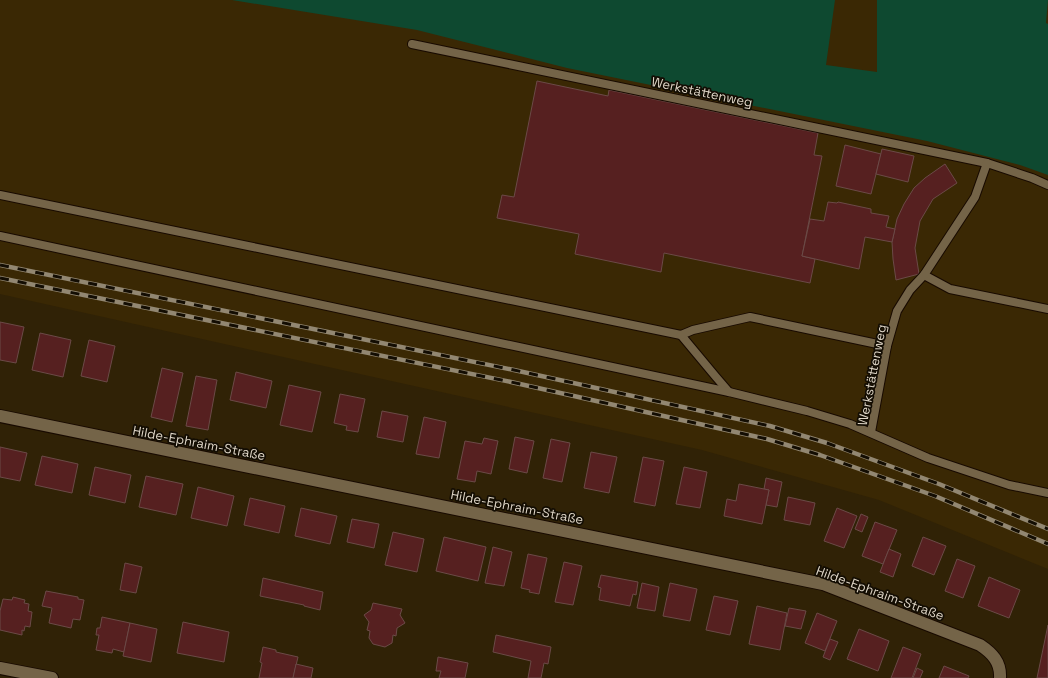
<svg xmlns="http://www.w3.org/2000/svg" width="1048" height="678" font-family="'Space Grotesk',sans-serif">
  <rect width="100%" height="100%" fill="#302206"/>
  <path fill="#3a2804" d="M0 0H1048V569L879 500 702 450 0 294Z"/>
  <path fill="#0e4930" d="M232 0H835L826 65 877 72V0H1048L1046 23 1048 24V175L1020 165 927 141 567 68 417 30Z"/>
  <g fill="#562020" stroke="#6b4a47">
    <path d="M537 81 608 96 609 90 818 133 814 155 822 156 802 256 815 259 810 283 664 253 661 272 575 254 579 234 497 218 502 195 514 197Z"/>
    <path d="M845 145 881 154 871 194 836 186Z"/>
    <path d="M882 149 914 156 908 182 876 174Z"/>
    <path d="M945 164 957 183 933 199 920 221 915 248 919 274 896 280 893 259 892 242 897 219 904 204 914 188 925 178Z"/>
    <path d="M828 202 837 203 838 202 871 209V213L889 216 886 227 895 229 892 242 865 237 859 269 802 256 810 219 824 221Z"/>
    <path d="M0 322 24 327 16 363 0 360Z"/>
    <path d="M40 333 71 340 63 377 32 370Z"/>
    <path d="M89 340 115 346 107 382 81 376Z"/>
    <path d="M162 368 183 373 172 422 151 417Z"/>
    <path d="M236 372 272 381 266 408 230 400Z"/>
    <path d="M196 376 217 380 208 430 186 426Z"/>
    <path d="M289 385 321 392 312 432 280 425Z"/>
    <path d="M340 394 365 399 358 432 346 430 347 426 334 423Z"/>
    <path d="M382 411 408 416 403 442 377 437Z"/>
    <path d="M424 417 446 422 439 458 416 454Z"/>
    <path d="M515 437 534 441 527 473 509 469Z"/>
    <path d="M484 438 498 441 491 474 477 471 475 482 457 479 465 441 482 444Z"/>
    <path d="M551 439 570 443 562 482 543 478Z"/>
    <path d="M0 447 27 453 20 481 0 477Z"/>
    <path d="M591 452 617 457 609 493 584 488Z"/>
    <path d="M42 456 78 464 72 493 35 485Z"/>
    <path d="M643 457 664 461 655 506 634 502Z"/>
    <path d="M95 467 131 475 125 503 89 495Z"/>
    <path d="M684 467 707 472 700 508 676 504Z"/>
    <path d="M146 476 183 484 176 515 139 507Z"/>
    <path d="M766 478 782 482 777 507 766 505 769 490 764 489Z"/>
    <path d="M739 484 769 490 762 524 724 516 727 499 736 501Z"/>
    <path d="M198 487 234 496 227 526 191 518Z"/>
    <path d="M788 497 815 503 810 525 784 520Z"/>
    <path d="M250 498 285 506 279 533 244 525Z"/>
    <path d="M301 508 337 516 330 544 295 536Z"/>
    <path d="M837 508 857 516 844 548 824 541Z"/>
    <path d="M861 514 868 517 862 532 855 529Z"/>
    <path d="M352 519 379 524 374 548 347 542Z"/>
    <path d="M875 522 897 530 883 564 862 556Z"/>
    <path d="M393 532 424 539 417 572 385 565Z"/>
    <path d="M444 537 486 547 478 581 436 571Z"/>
    <path d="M923 537 946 546 934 575 912 566Z"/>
    <path d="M493 547 512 552 504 586 485 583Z"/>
    <path d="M889 549 901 554 893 577 880 572Z"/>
    <path d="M528 554 547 558 539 594 529 592 530 590 521 588Z"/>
    <path d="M957 559 975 566 963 598 945 591Z"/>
    <path d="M564 562 582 566 573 605 555 602Z"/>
    <path d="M125 563 142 567 136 593 120 590Z"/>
    <path d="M601 575 638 582 636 595 633 594 630 606 599 600 601 588 598 587Z"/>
    <path d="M989 577 1020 590 1009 618 978 606Z"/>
    <path d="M263 578 323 592 320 610 304 606V605L260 596Z"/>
    <path d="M642 583 659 587 655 611 637 608Z"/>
    <path d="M670 583 697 589 690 621 663 616Z"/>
    <path d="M46 591 78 597V599L84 600 80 620 73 619 71 628 49 623 52 608 42 606Z"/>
    <path d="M714 596 738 601 730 635 706 630Z"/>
    <path d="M13 597 25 600 24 603 29 604 28 611 32 612 30 627 25 626 24 631 22 630V635L0 630V611L3 599 12 600Z"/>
    <path d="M373 603 402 609 400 615 405 623 397 628 396 636 393 635 392 643 385 647 373 644 369 638 370 631 367 630 369 622 364 615 371 610Z"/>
    <path d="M757 606 787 613 780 650 749 644Z"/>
    <path d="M789 608 806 611 801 629 785 626Z"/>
    <path d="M817 613 837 621 825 651 805 643Z"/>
    <path d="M102 617 130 623 124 652 113 649 112 653 96 650 99 635H96L97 628H100Z"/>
    <path d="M183 622 229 632 224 662 177 653Z"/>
    <path d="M130 623 157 629 151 662 123 656Z"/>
    <path d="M1048 625V678H1037Z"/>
    <path d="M859 629 889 641 878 671 847 659Z"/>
    <path d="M496 635 551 647 548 664 544 663 541 678H528L531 661 493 652Z"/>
    <path d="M830 639 838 642 830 660 823 657Z"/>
    <path d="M263 647 276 650V652L298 657 293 678H259L262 663 260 662Z"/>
    <path d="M903 647 921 654 912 678H891Z"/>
    <path d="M438 657 468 663 465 678H439L441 671H436Z"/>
    <path d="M296 664 313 668 311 678H293Z"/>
    <path d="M944 666 969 676 968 678H939Z"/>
    <path d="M917 668 923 671 920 678H913Z"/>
  </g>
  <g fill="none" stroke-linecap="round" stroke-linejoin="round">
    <defs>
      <g id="lane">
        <path d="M412 44 987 163 1032 178 1048 185"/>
        <path d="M0 195 681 335 716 377 729 392"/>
        <path d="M0 236 729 392 807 411 850 424 928 458 1009 485 1048 493"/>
        <path d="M924 275 950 289 1048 309"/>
        <path d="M681 335 693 330 750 317 887 346"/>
        <path d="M871 432 887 346 897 311 910 290 924 275 975 197 987 163"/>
      </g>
      <g id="street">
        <path d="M0 416 823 584 980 645C992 653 1001 662 1000 678"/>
        <path d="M0 668 52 678"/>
      </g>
    </defs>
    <use href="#lane" stroke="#180a00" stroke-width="10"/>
    <use href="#street" stroke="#180a00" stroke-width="14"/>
    <use href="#lane" stroke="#746448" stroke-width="8"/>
    <use href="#street" stroke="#746448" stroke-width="12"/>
    <defs>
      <g id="rail">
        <path d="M0 265 514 370 770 426 827 443 939 484 1048 529"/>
        <path d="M0 278 511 382 767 439 820 455 935 496 1048 544"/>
      </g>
    </defs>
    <use href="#rail" stroke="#928772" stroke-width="4.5"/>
    <use href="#rail" stroke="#130d03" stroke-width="3" stroke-dasharray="9" stroke-linecap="butt"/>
  </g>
  <g text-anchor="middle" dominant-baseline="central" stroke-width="3.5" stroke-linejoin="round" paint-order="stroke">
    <g font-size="13" fill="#ded5c6" stroke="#130d03">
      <text transform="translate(702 92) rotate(12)">Werkstättenweg</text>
      <text transform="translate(872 375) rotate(-79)">Werkstättenweg</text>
      <text transform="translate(199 443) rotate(11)">Hilde-Ephraim-Straße</text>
      <text transform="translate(517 507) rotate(11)">Hilde-Ephraim-Straße</text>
      <text transform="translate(880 593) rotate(20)">Hilde-Ephraim-Straße</text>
    </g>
  </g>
</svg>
